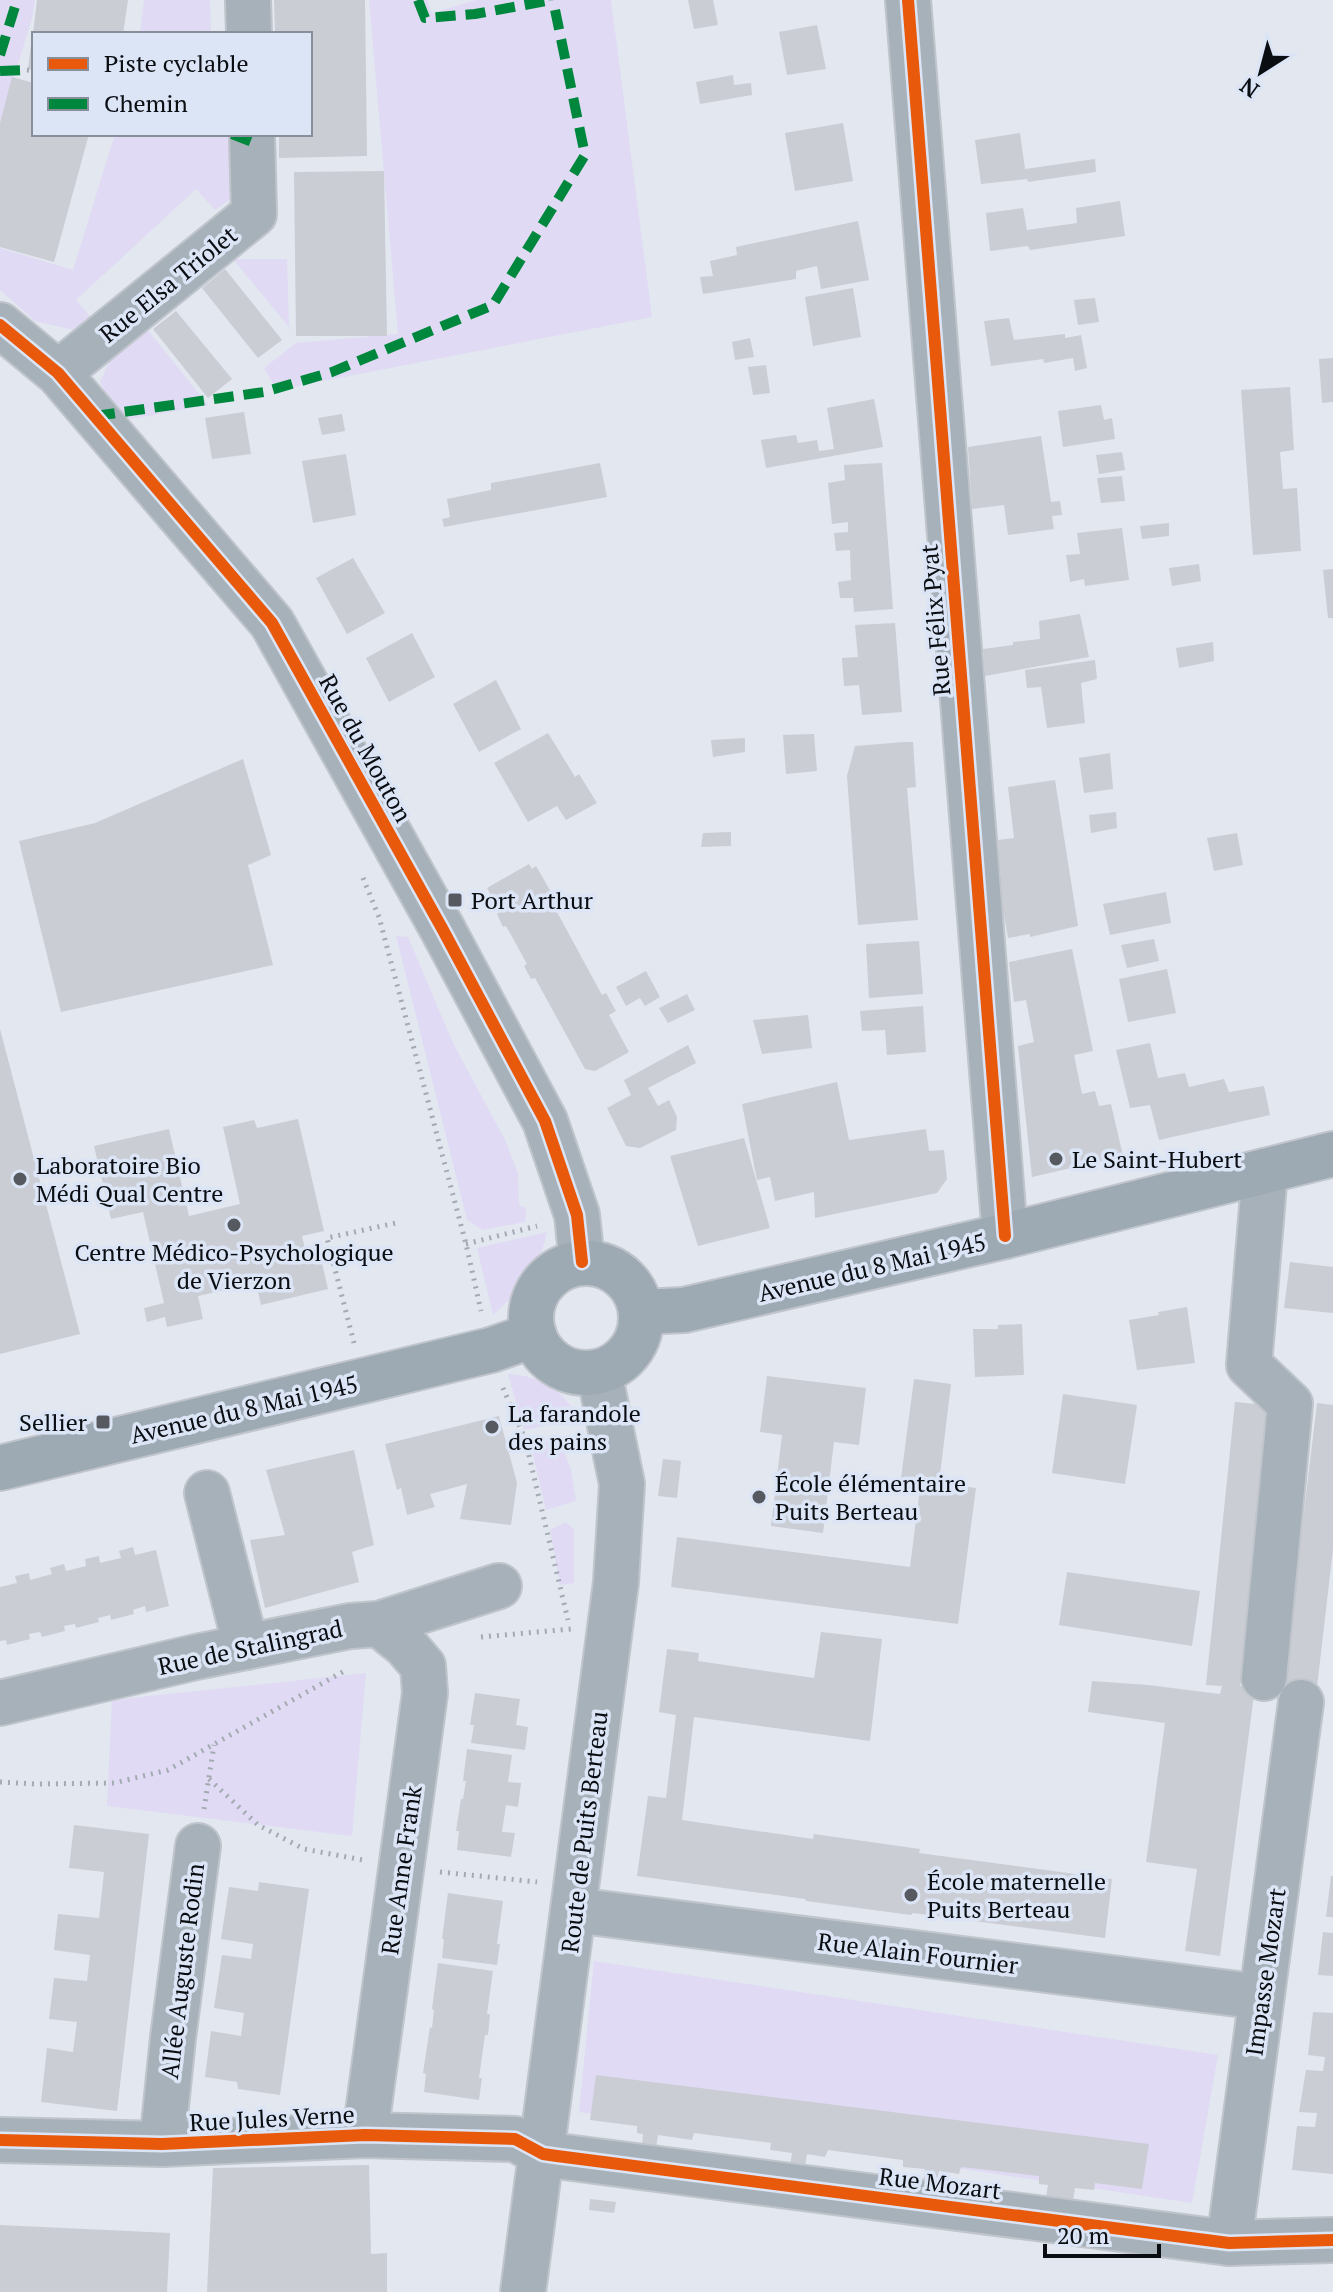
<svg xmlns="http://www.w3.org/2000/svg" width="1333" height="2292" font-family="'PT Serif',serif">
  <rect width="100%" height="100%" fill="#e2e7f0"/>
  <g fill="#e0daf4">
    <path d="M0 0H35L32 18 0 123Z"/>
    <path d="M144 0H210L211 34H140Z"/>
    <path d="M369 0H427L432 13 476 0H611L652 317 277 390 264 368 296 343 398 334Z"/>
    <path d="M115 134H243L242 191 215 210 196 189 76 300 94 321 78 331 35 321 0 290V248L73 270Z"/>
    <path d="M233 259H287L289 327Z"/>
    <path d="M145 327 208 405 121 421 100 382 109 362Z"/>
    <path d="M396 936 408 937 453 1043 506 1142 518 1173 519 1205 526 1208 525 1222 483 1230 467 1220Z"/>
    <path d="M547 1232 543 1248 537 1261 524 1270 520 1284 511 1298 493 1315 477 1248Z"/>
    <path d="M508 1374C542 1377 562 1388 578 1419L524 1430Z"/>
    <path d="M558 1438 571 1469 576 1501 546 1510 531 1446Z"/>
    <path d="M566 1522 574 1530V1583L560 1585 550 1530Z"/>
    <path d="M366 1673 352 1836 107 1806 112 1700Z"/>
    <path d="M594 1961 1218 2055 1192 2203 579 2112Z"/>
  </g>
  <g fill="#cbcdd5">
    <path d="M37 0H128L123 34H33Z"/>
    <path d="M274 0H365L367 156 279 158V134H310V34H275Z"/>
    <path d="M688 0H713L718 25 694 29Z"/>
    <path d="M817 25 826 69 787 75 779 32Z"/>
    <path d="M32 36H34V70L28 69Z"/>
    <path d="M733 75 734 85 751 83 752 95 700 104 696 82Z"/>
    <path d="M12 77 34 83V134H89L54 262 0 247V123Z"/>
    <path d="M843 123 853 181 795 191 785 133Z"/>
    <path d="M1020 133 1025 169 1095 159 1096 172 1028 182 1027 179 981 184 975 140Z"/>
    <path d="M384 171 387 336H296L294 172Z"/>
    <path d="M1120 201 1125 236 1030 250 1028 246 990 251 986 213 1023 208 1027 230 1077 223 1076 208Z"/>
    <path d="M858 221 869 280 821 289 817 266 796 271V279L703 294 700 277 713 276 710 261 737 255 736 247Z"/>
    <path d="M225 269 282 340 258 358 202 288Z"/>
    <path d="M853 288 861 337 813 346 805 297Z"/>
    <path d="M1095 298 1099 322 1078 325 1074 300Z"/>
    <path d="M176 311 232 379 208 398 153 329Z"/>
    <path d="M1009 318 1014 340 1065 334V338L1081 335 1087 368 1075 371 1073 358 1044 363 1043 359 991 366 984 321Z"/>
    <path d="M750 338 754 357 735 360 732 342Z"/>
    <path d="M1333 358V402L1322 403 1319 359Z"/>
    <path d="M766 365 770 393 753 395 748 367Z"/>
    <path d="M1290 387 1294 450 1280 452 1283 489 1297 488 1301 551 1253 555 1241 390Z"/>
    <path d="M874 399 883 447 766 468 761 440 796 435 798 443 817 440 819 451 834 449 827 408Z"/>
    <path d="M1101 405 1104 420 1112 418 1115 439 1063 447 1058 411Z"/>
    <path d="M244 412 251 454 212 459 205 418Z"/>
    <path d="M342 414 345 431 322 435 318 418Z"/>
    <path d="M1041 436 1051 502 1060 501 1062 515 1052 516 1054 529 1008 535 1004 505 972 509 968 447Z"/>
    <path d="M1122 452 1125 470 1099 474 1096 455Z"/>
    <path d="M346 454 356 515 313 523 302 461Z"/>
    <path d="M600 463 607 497 444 527 442 519 450 517 447 499 491 490V483Z"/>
    <path d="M882 463 893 609 854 612 853 598H840L838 582 851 580 850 550 836 551 834 533 848 532V522L832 524 828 483 845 480 844 465Z"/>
    <path d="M1122 476 1125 501 1101 503 1097 478Z"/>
    <path d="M1169 523V536L1142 539 1140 526Z"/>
    <path d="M1122 528 1129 580 1085 586 1084 579 1070 582 1066 555 1080 554 1077 533Z"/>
    <path d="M353 558 385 613 347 634 316 578Z"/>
    <path d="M1199 564 1201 581 1172 586 1169 568Z"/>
    <path d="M1333 569V618H1328L1323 570Z"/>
    <path d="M1080 614 1089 657 985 676 983 649 1013 645V642L1040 639 1039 621Z"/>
    <path d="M895 623 902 712 862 715 859 685 844 686 842 658 858 657 855 625Z"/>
    <path d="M412 633 435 677 389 702 366 658Z"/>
    <path d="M1213 642 1214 661 1179 668 1176 648Z"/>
    <path d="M1095 660 1097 679 1081 683 1085 723 1047 728 1041 687 1027 688 1025 670Z"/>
    <path d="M496 680 521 729 479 752 453 704Z"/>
    <path d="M548 733 575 777 579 774 597 803 566 820 557 806 528 822 494 763Z"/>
    <path d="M814 734 817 771 786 774 783 735Z"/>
    <path d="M745 738V752L713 757 711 740Z"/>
    <path d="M904 742H913L916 787 907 788 918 920 858 925 847 776 855 746Z"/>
    <path d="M1110 753 1113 789 1084 793 1079 758Z"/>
    <path d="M243 759 271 855 248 865 273 965 61 1012 19 841 95 823Z"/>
    <path d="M1055 780 1078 926 1030 937V934L1008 938 1003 910 998 840 1014 838 1008 787Z"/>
    <path d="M1116 812 1117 828 1091 833 1089 815Z"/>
    <path d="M731 832V846L701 847 703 833Z"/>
    <path d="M1237 833 1243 865 1214 871 1207 838Z"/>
    <path d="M529 864 532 869 536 866 555 899 551 901 602 995 606 993 616 1011 609 1015 629 1052 595 1071 585 1069 535 978 531 979 524 966 527 964 506 926 503 927 497 914 499 912 487 888Z"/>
    <path d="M1166 892 1171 923 1110 935 1103 904Z"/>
    <path d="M1154 939 1159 961 1127 968 1121 945Z"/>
    <path d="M919 941 923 994 869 998 866 944Z"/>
    <path d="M1072 949 1093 1051 1074 1055 1082 1094 1095 1091 1099 1106 1111 1104 1123 1156 1032 1177 1018 1046 1034 1042 1026 1000 1014 1002 1009 962Z"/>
    <path d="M1167 969 1176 1013 1128 1022 1119 979Z"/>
    <path d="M646 971 660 997 645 1006 640 998 626 1006 616 987Z"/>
    <path d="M687 994 695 1010 668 1023 659 1008Z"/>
    <path d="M923 1006 926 1052 887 1055 885 1030 862 1031 860 1011Z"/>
    <path d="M808 1015 812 1048 762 1054 753 1020Z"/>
    <path d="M0 1029 80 1334 0 1354Z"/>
    <path d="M1150 1043 1158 1078 1185 1073 1189 1087 1224 1079 1229 1092 1264 1086 1270 1115 1159 1140 1150 1105 1130 1108 1116 1050Z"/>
    <path d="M688 1045 696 1063 648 1088 658 1106 669 1100 677 1117 676 1130 640 1148 626 1146 607 1108 631 1095 624 1080Z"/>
    <path d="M837 1082 849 1140 926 1129 929 1151 944 1150 947 1179 937 1193 815 1218 814 1192 775 1201 770 1177 757 1180 742 1104Z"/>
    <path d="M298 1119 324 1231 302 1236 306 1253 319 1250 328 1289 261 1305 256 1283 198 1296 203 1319 167 1327 165 1317 147 1322 144 1308 164 1303 143 1212 111 1219 94 1146 169 1129 189 1216 240 1204 223 1127 254 1120 257 1128Z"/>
    <path d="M744 1138 770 1228 698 1246 670 1156Z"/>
    <path d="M1290 1262 1333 1267V1313L1284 1308Z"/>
    <path d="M1187 1307 1195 1363 1137 1370 1129 1320 1159 1315 1158 1312Z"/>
    <path d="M1022 1324 1024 1375 975 1377 973 1329H998V1325Z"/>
    <path d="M767 1376 866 1388 859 1445 834 1442 823 1533 771 1526 782 1435 760 1432Z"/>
    <path d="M914 1379 951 1384 939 1483 976 1488 958 1624 671 1587 677 1537 910 1567 921 1481 901 1478Z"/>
    <path d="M1063 1394 1137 1405 1125 1484 1052 1473Z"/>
    <path d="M1235 1402 1268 1405 1240 1686 1255 1687 1220 1956 1185 1951 1197 1869 1146 1862 1165 1723 1088 1712 1092 1681 1148 1685 1220 1694 1222 1686 1206 1685Z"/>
    <path d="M1317 1403 1333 1405V1549L1317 1687 1283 1686Z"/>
    <path d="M499 1416 517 1483 511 1525 460 1519 467 1484 430 1494 435 1507 407 1515 401 1488 397 1490 385 1444Z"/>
    <path d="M354 1450 374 1545 352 1552 359 1582 265 1608 250 1540 285 1535 266 1470Z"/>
    <path d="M663 1459 681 1461 677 1498 658 1496Z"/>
    <path d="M133 1547 135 1555 156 1550 169 1606 146 1612 145 1606 133 1610 134 1614 111 1620 110 1615 98 1618 99 1622 76 1628 75 1624 64 1626 65 1631 42 1637 40 1632 29 1634 30 1639 7 1645 6 1640 0 1641V1587L17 1583 15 1576 29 1573 30 1580 52 1574 50 1568 64 1564 66 1571 86 1566 85 1559 99 1556 100 1563 121 1558 119 1551Z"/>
    <path d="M1067 1572 1200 1591 1192 1646 1059 1625Z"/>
    <path d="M821 1632 882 1639 870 1741 694 1717 682 1820 813 1839 814 1834 920 1849 919 1853 1112 1879 1105 1938 913 1913 911 1915 806 1901 805 1899 637 1876 648 1796 666 1798 676 1715 659 1712 667 1649 699 1653 698 1661 814 1678Z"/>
    <path d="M475 1693 520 1699 516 1725 528 1727 525 1750 471 1743 474 1725H470Z"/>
    <path d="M467 1749 512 1755 508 1782 521 1783 518 1807 506 1805 502 1832 515 1833 511 1857 457 1850 459 1831H456L461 1799H463L466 1781H463Z"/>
    <path d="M74 1825 149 1834 117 2111 41 2102 47 2048 73 2052 77 2022 49 2019 54 1978 87 1981 90 1955 54 1950 58 1914 99 1918 104 1872 69 1868Z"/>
    <path d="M1331 1876H1333V1917H1326Z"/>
    <path d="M259 1882 309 1889 280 2095 238 2089 237 2082 205 2077 211 2031 241 2036 244 2013 214 2008 222 1955 251 1959 253 1944 221 1939 229 1887 258 1891Z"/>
    <path d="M448 1893 503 1901 497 1944H500L497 1965 442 1958 444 1939H442Z"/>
    <path d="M1323 1932 1333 1933V1976L1318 1975Z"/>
    <path d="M438 1963 493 1971 487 2014H490L488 2035H485L479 2078H482L479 2100 424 2092 426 2074 423 2073 430 2027 432 2028 434 2010 432 2009Z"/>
    <path d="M1313 2012 1333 2013V2174L1292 2170 1297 2126 1315 2127 1317 2113 1299 2112 1306 2070 1323 2071 1325 2057 1308 2055Z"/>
    <path d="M596 2075 1149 2144 1142 2189 1095 2183 1094 2190 1075 2188 1073 2201 1046 2197 1048 2185 1039 2184V2176L961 2167 959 2174 939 2171 937 2183 923 2182 925 2169 903 2167V2160L828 2150 825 2157 807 2154 805 2167 790 2165 792 2153 770 2150 771 2143 694 2133 692 2140 658 2135 656 2148 642 2146 643 2134 637 2133V2126L590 2120Z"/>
    <path d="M369 2165 371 2254 387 2253V2292H207L213 2168Z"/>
    <path d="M590 2199 616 2202 614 2213 589 2210Z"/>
    <path d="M0 2225 170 2233 167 2292H0Z"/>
  </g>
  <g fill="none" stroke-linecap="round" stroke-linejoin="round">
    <defs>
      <g id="minor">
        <path d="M248 0 249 34"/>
        <path d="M908 0 1005 1236"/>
        <path d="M0 325 58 373 272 623 443 930 545 1121 577 1215 582 1262"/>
        <path d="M58 373 254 214 252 134"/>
        <path d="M207 1493 246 1647"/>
        <path d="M1264 1678 1290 1404 1249 1365 1265 1171"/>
        <path d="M0 1703 196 1657 350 1626 379 1624 499 1586"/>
        <path d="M574 1910 1261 1997"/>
        <path d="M365 2135 425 1693 423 1666 405 1645 379 1624"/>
        <path d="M0 2140 162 2144 365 2135 515 2139 543 2154 557 2156 1229 2243 1333 2240"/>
        <path d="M162 2144 173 2038 198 1846"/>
        <path d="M1229 2243 1301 1702"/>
        <path d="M523 2292 616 1582 622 1484 599 1372"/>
      </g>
      <g id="major">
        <circle cx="586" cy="1318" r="55"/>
        <path d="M642 1312 684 1310 1005 1236 1333 1154"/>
        <path d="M0 1468 491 1350 534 1335"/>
      </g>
    </defs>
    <use href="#minor" stroke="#c0c5cc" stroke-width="48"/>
    <use href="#major" stroke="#c0c5cc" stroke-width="48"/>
    <g stroke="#a3aab1" stroke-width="5" stroke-dasharray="2 6" stroke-linecap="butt">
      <path d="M27 70 34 71"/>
      <path d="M363 878 379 917 466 1244 481 1311"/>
      <path d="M466 1244 537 1226"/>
      <path d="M354 1343 327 1238 396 1223"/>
      <path d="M503 1388 525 1439 568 1620"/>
      <path d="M481 1637 571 1629"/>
      <path d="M209 1779 258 1825 304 1849 363 1860"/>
      <path d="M0 1782 35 1784 114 1783 168 1770 346 1670"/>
      <path d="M204 1809 214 1745"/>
      <path d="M440 1872 537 1882"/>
    </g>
    <use href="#minor" stroke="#a7b1b9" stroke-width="44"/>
    <use href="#major" stroke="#9da9b3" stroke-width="44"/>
    <g stroke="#00873e" stroke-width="10" stroke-dasharray="20 10" stroke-linecap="butt">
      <path d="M418 0 425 18 475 14 552 0"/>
      <path d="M0 55 17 0"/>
      <path d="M0 71 27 70"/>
      <path d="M232 134 252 142"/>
      <path d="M95 416 264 392 332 372 493 305 585 155 553 0"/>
    </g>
    <defs>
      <g id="cycleway">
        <path d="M908 0 1005 1236"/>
        <path d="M0 325 58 373 272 623 443 930 545 1121 577 1215 582 1262"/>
        <path d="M0 2140 162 2144 365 2135 515 2139 543 2154 557 2156 1229 2243 1333 2240"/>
      </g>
    </defs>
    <use href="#cycleway" stroke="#dce5f6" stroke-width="17"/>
    <use href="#cycleway" stroke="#e8590c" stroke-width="12"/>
  </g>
  <g fill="#565960" stroke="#dce5f6" stroke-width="3">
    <rect x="447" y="892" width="16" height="16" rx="4"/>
    <circle cx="1056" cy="1159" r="8"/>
    <circle cx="20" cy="1179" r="8"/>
    <circle cx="234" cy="1225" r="8"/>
    <rect x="95" y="1414" width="16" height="16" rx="4"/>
    <circle cx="492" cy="1427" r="8"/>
    <circle cx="759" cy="1497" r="8"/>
    <circle cx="911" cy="1895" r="8"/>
  </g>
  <g text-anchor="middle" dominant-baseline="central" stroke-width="7" stroke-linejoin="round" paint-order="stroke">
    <g font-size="24" fill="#0a0d12" stroke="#dce5f6">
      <text transform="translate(168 284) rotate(-39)">Rue Elsa Triolet</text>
      <text transform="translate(935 620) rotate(-95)">Rue Félix Pyat</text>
      <text transform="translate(366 748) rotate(61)">Rue du Mouton</text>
      <text transform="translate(872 1267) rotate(-13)">Avenue du 8 Mai 1945</text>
      <text transform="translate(244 1409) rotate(-13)">Avenue du 8 Mai 1945</text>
      <text transform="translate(250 1647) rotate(-12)">Rue de Stalingrad</text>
      <text transform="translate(584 1832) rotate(-83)">Route de Puits Berteau</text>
      <text transform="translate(401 1870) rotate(-82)">Rue Anne Frank</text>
      <text transform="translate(918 1953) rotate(7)">Rue Alain Fournier</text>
      <text transform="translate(182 1971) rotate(-83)">Allée Auguste Rodin</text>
      <text transform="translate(1265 1972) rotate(-82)">Impasse Mozart</text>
      <text transform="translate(272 2118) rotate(-3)">Rue Jules Verne</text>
      <text transform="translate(940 2183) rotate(7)">Rue Mozart</text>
    </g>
    <g font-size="24" fill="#0a0d12" stroke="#dce5f6" text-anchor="start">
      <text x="471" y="900">Port Arthur</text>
      <text x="1072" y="1159">Le Saint-Hubert</text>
      <text x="36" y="1165">Laboratoire Bio<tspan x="36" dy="28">Médi Qual Centre</tspan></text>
      <text x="234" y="1252" text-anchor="middle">Centre Médico-Psychologique<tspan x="234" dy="28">de Vierzon</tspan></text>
      <text x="508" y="1413">La farandole<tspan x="508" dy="28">des pains</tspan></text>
      <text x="87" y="1422" text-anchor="end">Sellier</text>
      <text x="775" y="1483">École élémentaire<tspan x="775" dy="28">Puits Berteau</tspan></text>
      <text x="927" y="1881">École maternelle<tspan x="927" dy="28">Puits Berteau</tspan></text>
    </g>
  </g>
  <rect x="32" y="32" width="280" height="104" fill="#dce5f6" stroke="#888f9b" stroke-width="2"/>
  <rect x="48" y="58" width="40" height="12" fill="#e8590c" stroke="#888f9b" stroke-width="2"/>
  <text x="104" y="72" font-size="24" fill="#0a0d12">Piste cyclable</text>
  <rect x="48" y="98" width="40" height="12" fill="#00873e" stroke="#888f9b" stroke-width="2"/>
  <text x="104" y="112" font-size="24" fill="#0a0d12">Chemin</text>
  <g transform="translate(1261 72) rotate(216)" stroke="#dce5f6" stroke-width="6" paint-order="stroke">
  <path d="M0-6L14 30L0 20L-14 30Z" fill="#0a0d12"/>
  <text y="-12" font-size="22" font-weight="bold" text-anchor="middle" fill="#0a0d12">N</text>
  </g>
  <path d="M1045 2244v12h114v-12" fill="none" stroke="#0a0d12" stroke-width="4"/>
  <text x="1057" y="2244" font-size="24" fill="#0a0d12" stroke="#dce5f6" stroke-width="6" paint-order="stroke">20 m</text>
</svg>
